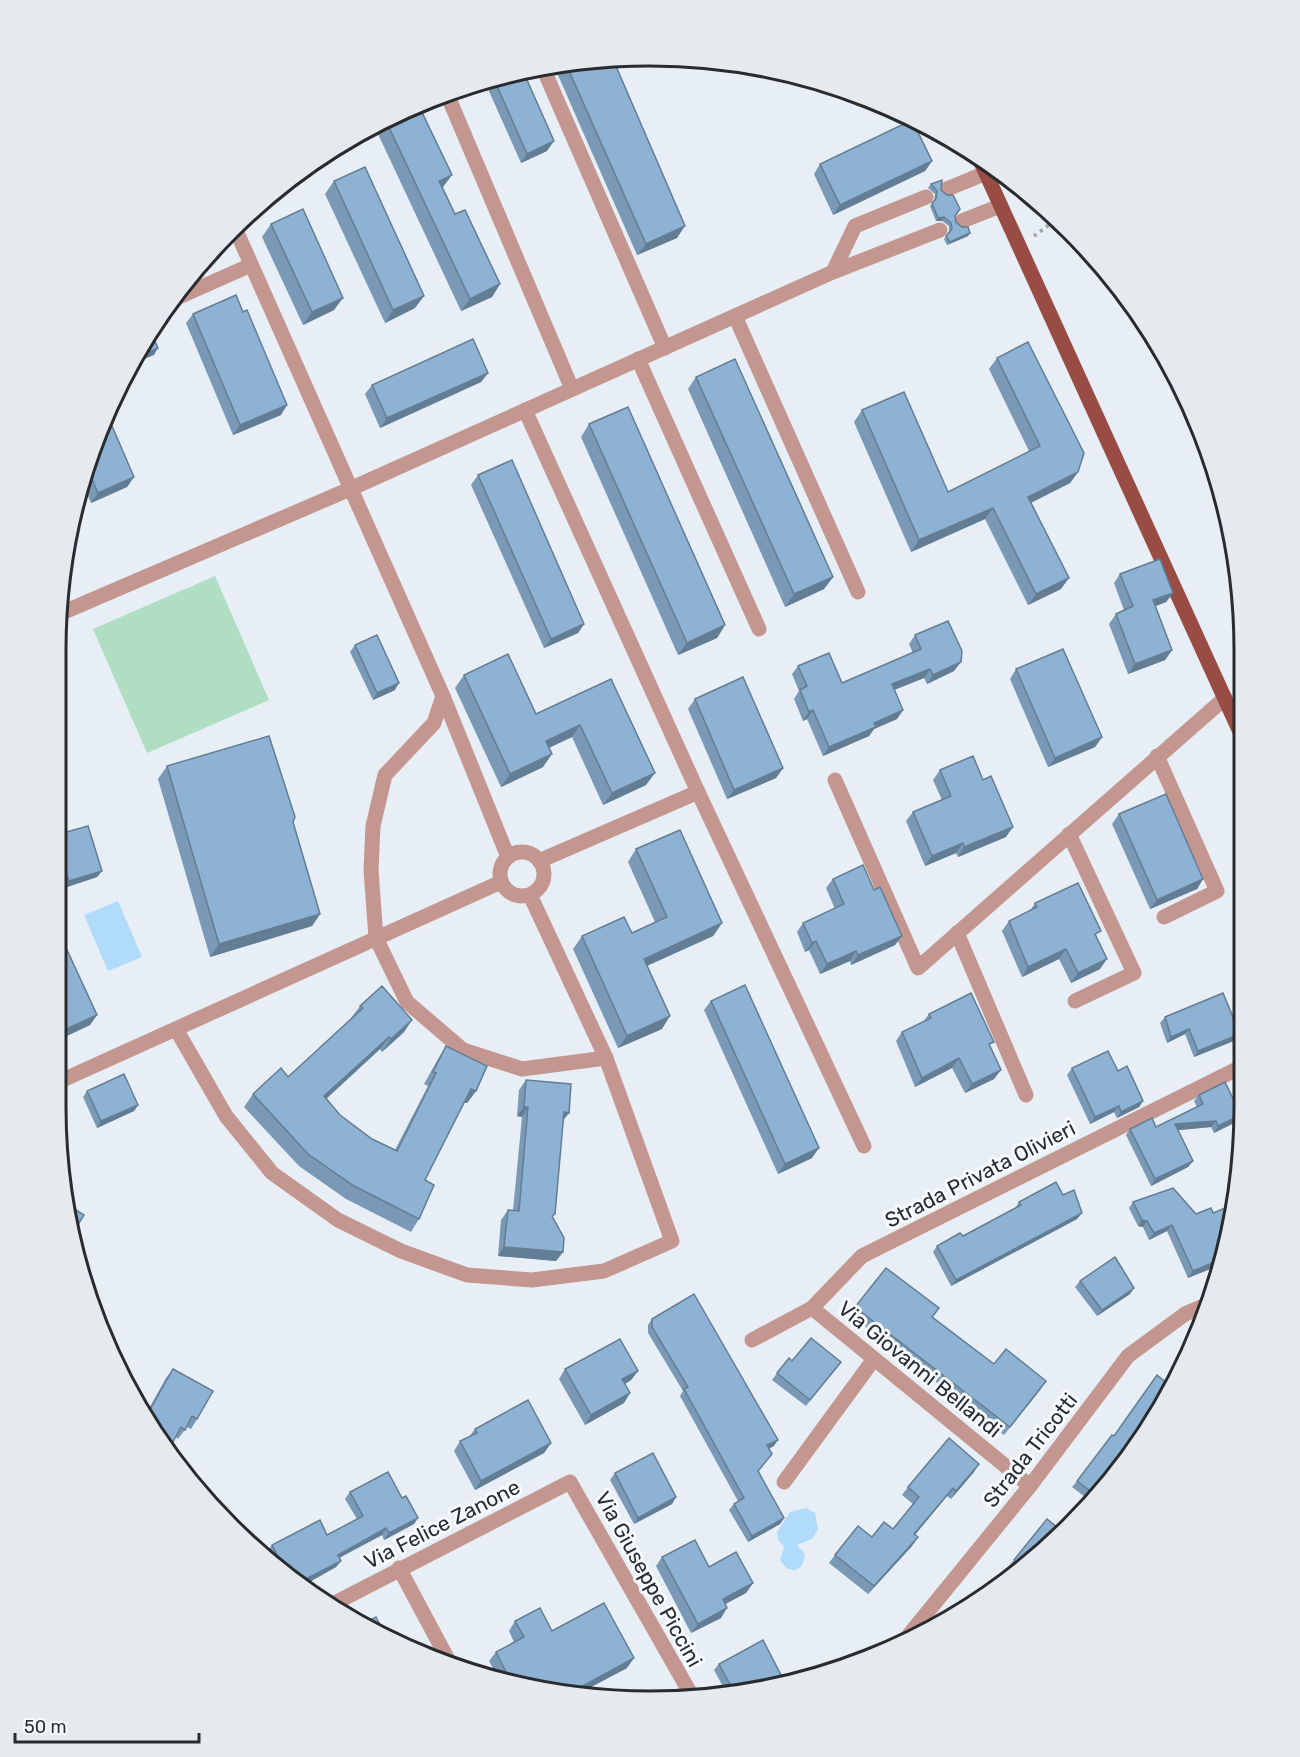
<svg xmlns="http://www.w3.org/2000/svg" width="1300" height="1757" font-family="Rubik,sans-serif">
  <rect width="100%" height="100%" fill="#e7eef5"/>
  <path fill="#afdec3" d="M215 576 269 700 147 753 93 629Z"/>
  <g fill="#b0dbfa">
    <path d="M118 901 142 957 108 971 84 915Z"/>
    <path d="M806 1508 815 1513 818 1529 812 1539 797 1545 805 1554 802 1566 795 1570 787 1569 780 1560 784 1546 778 1540 777 1532 790 1512Z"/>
  </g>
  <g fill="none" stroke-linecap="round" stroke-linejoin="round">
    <path stroke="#a2a7ad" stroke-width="4" stroke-dasharray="3 4.5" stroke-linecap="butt" d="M1034 236 1057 219"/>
    <g stroke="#c39790" stroke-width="15">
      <path d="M543 68 665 348"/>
      <path d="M447 94 572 389"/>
      <path d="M947 189 986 173"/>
      <path d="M962 221 1000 206"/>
      <path d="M235 228 443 696 508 857"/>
      <path d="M833 272 855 226 926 197"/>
      <path d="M170 301 251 265"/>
      <path d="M735 316 858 592"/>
      <path d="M638 359 759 629"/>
      <path d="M525 410 698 792 864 1146"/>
      <path d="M57 615 350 489 833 272 940 230"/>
      <path d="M443 696 434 723 385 775 373 826 371 870 376 938 407 1002 463 1050 522 1069 606 1058"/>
      <path d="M1157 756 1217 891 1164 917"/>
      <path d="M835 780 918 968 1225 698"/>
      <path d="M1069 834 1134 973 1075 1001"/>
      <circle cx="522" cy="874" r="22"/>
      <path d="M539 861 698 792"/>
      <path d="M957 933 1026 1095"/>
      <path d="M176 1029 226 1116 272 1173 338 1220 401 1251 467 1275 532 1280 604 1271 672 1241 606 1058 530 895"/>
      <path d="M56 1083 501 882"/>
      <path d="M812 1308 1030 1486"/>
      <path d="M752 1340 812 1308 862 1256 1243 1066"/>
      <path d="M784 1482 874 1359"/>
      <path d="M399 1568 452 1667"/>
      <path d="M333 1604 570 1482 692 1696"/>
      <path d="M904 1641 1030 1486 1128 1356 1185 1314 1206 1305"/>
    </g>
    <path stroke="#994c43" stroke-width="15" d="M979 158 1240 732"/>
  </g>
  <g fill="#7a99b6">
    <path d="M612 57 677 238 637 255 554 66Z"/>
    <path d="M496 76 547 151 521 163 484 80Z"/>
    <path d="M386 121 443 187 455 214 500 284 492 297 461 311 378 134Z"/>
    <path d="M932 161 925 171 833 215 814 174 820 164Z"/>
    <path d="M334 181 415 308 385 323 325 194Z"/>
    <path d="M931 184 941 190 955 216 956 222 968 236 947 245 944 239 949 232V226L942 221H936L930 206 934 201 935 194 928 188Z"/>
    <path d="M271 224 334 310 303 325 262 237Z"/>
    <path d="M243 312 281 415 233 435 186 323 193 314Z"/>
    <path d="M997 358 1078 472 1070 483 1031 503 1061 589 1028 605 985 519 911 552 854 422 862 410 948 492 1029 451 989 369Z"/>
    <path d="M488 373 481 382 380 428 365 394 372 385Z"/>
    <path d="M696 377 833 577 824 589 785 607 688 389Z"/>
    <path d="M101 422 134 477 127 487 91 503 81 480Z"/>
    <path d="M589 424 725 625 717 638 678 655 581 437Z"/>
    <path d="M478 475 584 624 578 633 544 648 471 485Z"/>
    <path d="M1120 574 1173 593 1166 602 1155 606 1172 650 1165 660 1128 674 1109 624 1116 614 1124 610 1114 583Z"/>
    <path d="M915 635 954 671 927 684 924 678 894 690 903 710 897 719 874 729 869 736 823 756 807 719 803 721 794 699 799 691 792 674 798 666 842 683 913 653 909 644Z"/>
    <path d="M355 645 395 690 373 700 350 652Z"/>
    <path d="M1016 669 1102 737 1095 747 1048 767 1010 679Z"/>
    <path d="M464 675 536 714 611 679 646 785 603 805 572 737 549 748 543 767 501 787 455 688Z"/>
    <path d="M695 699 783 768 776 778 727 799 688 709Z"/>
    <path d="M167 766 293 822 320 914 312 926 210 957 158 779Z"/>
    <path d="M940 770 1006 837 958 857 956 853 925 866 906 821 913 812 942 800 933 780Z"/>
    <path d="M1119 814 1203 879 1197 889 1150 909 1112 824Z"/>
    <path d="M56 835 102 871 97 877 64 888 56 862Z"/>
    <path d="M636 849 722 923 713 936 647 966 662 1029 618 1048 573 949 582 936 632 933 655 922 628 862Z"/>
    <path d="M833 879 874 890 902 936 895 945 851 965 850 961 820 974 809 950 805 952 797 932 803 923 835 909 826 888Z"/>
    <path d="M1035 903 1097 937 1100 969 1071 983 1059 959 1022 977 1002 931 1009 921 1030 911Z"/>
    <path d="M56 926 97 1015 90 1025 58 1040 56 1036Z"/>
    <path d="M1242 979V990L1239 983Z"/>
    <path d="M711 1001 812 1158 778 1174 704 1010Z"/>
    <path d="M360 1006 404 1032 382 1052 380 1049 326 1099 340 1115 372 1139 395 1150 428 1086 424 1084 438 1059 446 1046 476 1091 467 1103H464L425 1180 419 1219 411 1232 346 1199 299 1166 244 1107 253 1094 288 1077 352 1019 351 1018Z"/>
    <path d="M929 1014 990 1048 994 1079 965 1093 952 1068 915 1087 896 1041 902 1032 923 1022Z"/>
    <path d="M1165 1017 1240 1034 1236 1040 1194 1057 1185 1034 1167 1043 1160 1023Z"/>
    <path d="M1072 1068 1118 1071 1143 1101 1139 1107 1117 1118 1114 1112 1090 1124 1067 1075Z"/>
    <path d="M526 1080 563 1120 555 1214 552 1217 563 1252 556 1261 498 1256 501 1220 508 1210H513L522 1117 517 1116 519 1090Z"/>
    <path d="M87 1091 138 1105 134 1111 97 1128 83 1097Z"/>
    <path d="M1199 1095 1241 1115 1236 1122 1214 1133 1211 1127 1178 1130 1193 1161 1188 1167 1151 1186 1126 1135 1130 1129 1156 1127 1197 1107 1194 1101Z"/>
    <path d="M1063 1195 1077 1219 951 1286 933 1252 937 1246 963 1236 1015 1208 1019 1202Z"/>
    <path d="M1133 1202 1196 1214 1213 1213 1224 1261 1188 1278 1167 1231 1149 1240 1143 1227 1138 1226 1129 1208Z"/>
    <path d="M1080 1281 1134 1288 1130 1294 1097 1316 1075 1287Z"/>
    <path d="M855 1307 933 1317 994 1364 1041 1389 1004 1435 849 1314Z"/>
    <path d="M652 1319 774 1446 769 1448 772 1454 758 1472 784 1518 780 1524 748 1542 729 1510 734 1504 738 1501 680 1396 683 1391 648 1333V1325Z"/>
    <path d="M792 1361 836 1368 806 1406 772 1380 777 1373Z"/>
    <path d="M173 1369 197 1419 191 1429 187 1427 178 1439 147 1412 166 1378Z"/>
    <path d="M565 1369 638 1371 631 1380 625 1384 624 1403 585 1425 559 1379Z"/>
    <path d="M1165 1404 1097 1499 1093 1503 1072 1487 1114 1436Z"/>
    <path d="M475 1429 551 1443 544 1453 475 1490 454 1451 460 1441 469 1437Z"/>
    <path d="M974 1472 951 1499 947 1496 915 1535 918 1537 912 1546 868 1594 829 1563 835 1555 872 1537 893 1529 913 1504 902 1495 908 1487Z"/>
    <path d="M615 1473 676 1497 672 1504 634 1524 610 1480Z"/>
    <path d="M350 1492 414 1524 384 1540 382 1535 339 1558 341 1561 336 1567 304 1585 274 1565 267 1552 272 1545 327 1535 357 1519 345 1499Z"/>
    <path d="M1062 1531 1018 1573 1009 1566 1014 1560Z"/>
    <path d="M662 1557 709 1567 753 1583 746 1593 725 1604 721 1618 691 1633 656 1566Z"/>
    <path d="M515 1621 552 1631 627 1668 574 1696 499 1679 489 1661 496 1652 514 1642 509 1631Z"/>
    <path d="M719 1664 782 1677 779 1683 728 1696 714 1670Z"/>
  </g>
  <g fill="#637d94">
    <path d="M554 141 547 151 521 163 527 154Z"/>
    <path d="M932 161 925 171 833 215 840 205Z"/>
    <path d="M452 175 443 187 431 193 439 181Z"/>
    <path d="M944 217 942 221H936L938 218Z"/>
    <path d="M685 226 677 238 637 255 646 244Z"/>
    <path d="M970 233 968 236 947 245 950 242Z"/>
    <path d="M500 284 492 297 461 311 470 299Z"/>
    <path d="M424 296 415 308 385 323 393 310Z"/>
    <path d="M343 298 334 310 303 325 312 312Z"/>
    <path d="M158 348 154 355 132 364 135 358Z"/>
    <path d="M488 373 481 382 380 428 387 418Z"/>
    <path d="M287 405 281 415 233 435 240 425Z"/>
    <path d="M1078 472 1070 483 1020 508 1028 497Z"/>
    <path d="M134 477 127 487 91 503 98 493Z"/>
    <path d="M993 508 985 519 911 552 919 540Z"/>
    <path d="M833 577 824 589 785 607 794 594Z"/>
    <path d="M1069 578 1061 589 1028 605 1036 594Z"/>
    <path d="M1173 593 1166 602 1146 610 1153 600Z"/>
    <path d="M584 624 578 633 544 648 551 639Z"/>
    <path d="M725 625 717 638 678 655 687 643Z"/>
    <path d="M1172 650 1165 660 1128 674 1135 664Z"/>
    <path d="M961 662 954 671 927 684 933 675Z"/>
    <path d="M930 669 924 678 886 693 892 684Z"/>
    <path d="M399 683 395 690 373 700 377 693Z"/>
    <path d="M813 710 807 719 803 721 809 712Z"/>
    <path d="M903 710 897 719 874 729 869 736 823 756 829 747 874 723Z"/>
    <path d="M580 725 572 737 537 753 546 741Z"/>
    <path d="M1102 737 1095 747 1048 767 1055 758Z"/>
    <path d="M552 754 543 767 501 787 510 774Z"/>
    <path d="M783 768 776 778 727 799 734 790Z"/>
    <path d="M655 773 646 785 603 805 612 793Z"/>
    <path d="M1013 827 1006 837 958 857 964 847Z"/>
    <path d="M963 843 956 853 925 866 932 856Z"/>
    <path d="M102 871 97 877 64 888 69 881Z"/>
    <path d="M1203 879 1197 889 1150 909 1157 900Z"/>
    <path d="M320 914 312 926 210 957 219 944Z"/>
    <path d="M722 923 713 936 635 971 644 959Z"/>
    <path d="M902 936 895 945 851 965 858 955Z"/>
    <path d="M816 941 809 950 805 952 812 943Z"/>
    <path d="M1066 949 1059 959 1022 977 1028 967Z"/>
    <path d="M856 951 850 961 820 974 827 964Z"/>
    <path d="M1107 959 1100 969 1071 983 1078 973Z"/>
    <path d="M97 1015 90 1025 58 1040 64 1030Z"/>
    <path d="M670 1016 662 1029 618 1048 627 1036Z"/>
    <path d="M412 1020 404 1032 382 1052 391 1039Z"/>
    <path d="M1189 1029 1185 1034 1167 1043 1171 1037Z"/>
    <path d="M1240 1034 1236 1040 1194 1057 1198 1051Z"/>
    <path d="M389 1037 380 1049 315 1109 324 1096Z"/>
    <path d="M959 1058 952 1068 915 1087 922 1078Z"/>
    <path d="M1001 1070 994 1079 965 1093 972 1084Z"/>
    <path d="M471 1089 476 1091 467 1103 462 1102Z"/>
    <path d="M1143 1101 1139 1107 1117 1118 1121 1112Z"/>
    <path d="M138 1105 134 1111 97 1128 101 1121Z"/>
    <path d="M1119 1106 1114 1112 1090 1124 1095 1117Z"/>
    <path d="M524 1107H528L522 1117 517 1116Z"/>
    <path d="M564 1112 569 1113 562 1122Z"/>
    <path d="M1241 1115 1236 1122 1214 1133 1218 1126Z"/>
    <path d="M1216 1121 1211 1127 1170 1131 1175 1124Z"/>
    <path d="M819 1148 812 1158 778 1174 785 1164Z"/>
    <path d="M1193 1161 1188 1167 1151 1186 1155 1179Z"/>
    <path d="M1082 1213 1077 1219 951 1286 956 1280Z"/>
    <path d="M1142 1220 1147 1221 1143 1227 1138 1226Z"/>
    <path d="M1172 1225 1167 1231 1149 1240 1154 1233Z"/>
    <path d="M504 1247 563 1252 556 1261 498 1256Z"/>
    <path d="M1225 1258 1223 1264 1188 1278 1193 1271Z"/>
    <path d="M1134 1288 1130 1294 1097 1316 1102 1310Z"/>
    <path d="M638 1371 631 1380 616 1389 622 1379Z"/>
    <path d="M630 1393 624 1403 585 1425 591 1415Z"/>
    <path d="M778 1440 774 1446 763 1452 767 1445Z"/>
    <path d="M551 1443 544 1453 475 1490 481 1481Z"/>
    <path d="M979 1464 974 1472 951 1499 956 1491Z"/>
    <path d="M953 1488 947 1496 908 1543 914 1534Z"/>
    <path d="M676 1497 672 1504 634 1524 638 1518Z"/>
    <path d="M418 1518 414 1524 384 1540 389 1533Z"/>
    <path d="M784 1518 780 1524 748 1542 752 1536Z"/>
    <path d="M386 1528 382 1535 333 1561 338 1555Z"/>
    <path d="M918 1537 912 1546 868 1594 874 1586Z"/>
    <path d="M341 1561 336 1567 304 1585 300 1582Z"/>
    <path d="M753 1583 746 1593 716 1609 723 1599Z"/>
    <path d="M727 1608 721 1618 691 1633 698 1624Z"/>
    <path d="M634 1658 627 1668 574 1696 567 1695 568 1694Z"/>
    <path d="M782 1677 779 1683 766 1686Z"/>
  </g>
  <g fill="#8eb2d4" stroke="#637d94" stroke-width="1.5">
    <path d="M612 57 685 226 646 244 566 64Z"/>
    <path d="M523 71 554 141 527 154 493 77Z"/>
    <path d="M419 106 452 175 439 181 455 214 465 210 500 284 470 299 386 121Z"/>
    <path d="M912 120 932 161 840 205 820 164Z"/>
    <path d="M365 167 424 296 393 310 334 181Z"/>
    <path d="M942 180 941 190 947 195H953L960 209 955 216 956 222 962 227H968L970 233 950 242 946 236 952 229 951 223 944 217 938 218 932 203 936 199 937 191 931 184Z"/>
    <path d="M303 209 343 298 312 312 271 224Z"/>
    <path d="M236 295 243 312 247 310 287 405 240 425 193 314Z"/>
    <path d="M150 330 158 348 135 358Z"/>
    <path d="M473 339 488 373 387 418 372 385Z"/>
    <path d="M1028 342 1084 453 1078 472 1028 497 1069 578 1036 594 993 508 919 540 862 410 904 392 948 492 1040 446 997 358Z"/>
    <path d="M735 359 833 577 794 594 696 377Z"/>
    <path d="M628 407 725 625 687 643 589 424Z"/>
    <path d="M106 412 134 477 98 493 86 465 101 422Z"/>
    <path d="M512 460 584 624 551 639 478 475Z"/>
    <path d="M1160 559 1173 593 1153 600 1172 650 1135 664 1116 614 1133 606 1120 574Z"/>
    <path d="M948 621 962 651 961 662 933 675 930 669 892 684 903 710 874 723 876 727 829 747 813 710 809 712 800 690 807 686 798 666 829 653 842 683 921 649 915 635Z"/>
    <path d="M377 635 399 683 377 693 355 645Z"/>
    <path d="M1063 649 1102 737 1055 758 1016 669Z"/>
    <path d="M508 654 536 714 611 679 655 773 612 793 580 725 546 741 552 754 510 774 464 675Z"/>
    <path d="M743 677 783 768 734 790 695 699Z"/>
    <path d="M269 736 295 817 293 822 320 914 219 944 167 766Z"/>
    <path d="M973 756 983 780 991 776 1013 827 964 847 963 843 932 856 913 812 951 796 940 770Z"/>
    <path d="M1166 794 1203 879 1157 900 1119 814Z"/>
    <path d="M88 826 102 871 69 881 56 841V835Z"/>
    <path d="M680 830 722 923 644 959 670 1016 627 1036 582 936 624 917 632 933 667 917 636 849Z"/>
    <path d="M863 865 874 890 880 887 902 936 858 955 856 951 827 964 816 941 812 943 803 923 844 904 833 879Z"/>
    <path d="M1078 883 1101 931 1095 934 1107 959 1078 973 1066 949 1028 967 1009 921 1037 907 1035 903Z"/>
    <path d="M56 926 97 1015 64 1030 56 1012Z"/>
    <path d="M745 985 819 1148 785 1164 711 1001Z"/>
    <path d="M382 986 412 1020 391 1039 389 1037 324 1096 340 1115 372 1139 397 1151 436 1073 433 1072 446 1046 487 1066 476 1091 471 1089 425 1180 434 1185 419 1219 354 1186 308 1154 253 1094 281 1068 288 1077 363 1008 360 1006Z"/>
    <path d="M971 993 994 1042 989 1044 1001 1070 972 1084 959 1058 922 1078 902 1032 931 1018 929 1014Z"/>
    <path d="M1223 993 1240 1034 1198 1051 1189 1029 1171 1037 1165 1017Z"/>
    <path d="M1108 1051 1118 1071 1127 1066 1143 1101 1121 1112 1119 1106 1095 1117 1072 1068Z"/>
    <path d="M124 1074 138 1105 101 1121 87 1091Z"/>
    <path d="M526 1080 571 1084 569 1113 564 1112 555 1214 552 1216 564 1238 563 1252 504 1247 508 1210 519 1211 528 1107H524Z"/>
    <path d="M1225 1082 1241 1115 1218 1126 1216 1121 1175 1124 1193 1161 1155 1179 1130 1129 1152 1118 1156 1127 1203 1104 1199 1095Z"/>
    <path d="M1056 1182 1063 1195 1074 1190 1082 1213 956 1280 937 1246 960 1233 963 1236 1021 1205 1019 1202Z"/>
    <path d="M1173 1188 1196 1214 1211 1208 1213 1213 1233 1205 1225 1258 1193 1271 1172 1225 1154 1233 1147 1221 1142 1220 1133 1202Z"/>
    <path d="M68 1205 84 1215 72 1234Z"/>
    <path d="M1115 1257 1134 1288 1102 1310 1080 1281Z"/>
    <path d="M886 1268 939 1308 932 1317 994 1364 1006 1349 1046 1381 1010 1427 855 1307Z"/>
    <path d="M694 1294 778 1440 767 1445 772 1454 758 1471 784 1518 752 1536 734 1504 744 1498 684 1389 688 1387 652 1327V1319Z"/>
    <path d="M811 1338 841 1362 810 1400 777 1373 789 1358 792 1361Z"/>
    <path d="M620 1339 638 1371 622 1379 630 1393 591 1415 565 1369Z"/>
    <path d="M173 1369 213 1391 197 1419 192 1416 185 1430 181 1427 168 1451 156 1437 140 1408 148 1413Z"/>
    <path d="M1157 1375 1172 1387 1165 1404 1098 1497 1077 1481 1112 1435 1114 1436Z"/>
    <path d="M528 1400 551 1443 481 1481 460 1441 477 1433 475 1429Z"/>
    <path d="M949 1438 979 1464 956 1491 953 1488 914 1534 918 1537 874 1586 835 1555 858 1526 872 1537 884 1522 893 1529 919 1497 908 1487Z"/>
    <path d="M653 1453 676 1497 638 1518 615 1473Z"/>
    <path d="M388 1472 402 1498 406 1496 418 1518 389 1533 386 1528 338 1555 341 1561 300 1582 287 1573 272 1545 320 1520 327 1535 363 1516 350 1492Z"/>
    <path d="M1047 1519 1062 1531 1024 1568 1014 1560Z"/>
    <path d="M695 1540 709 1567 736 1552 753 1583 723 1599 727 1608 698 1624 662 1557Z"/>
    <path d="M604 1603 634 1658 568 1694 569 1696 508 1681 503 1673 506 1672 496 1652 524 1637 515 1621 540 1608 552 1631Z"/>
    <path d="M376 1617 388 1640 363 1624Z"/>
    <path d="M763 1640 782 1677 766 1686 735 1694 719 1664Z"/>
  </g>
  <g text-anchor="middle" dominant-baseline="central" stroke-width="6" stroke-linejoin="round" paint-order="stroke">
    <g font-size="21" fill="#292b2e" stroke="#f6fbff">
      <text transform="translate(980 1174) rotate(-27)">Strada Privata Olivieri</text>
      <text transform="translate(920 1369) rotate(39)">Via Giovanni Bellandi</text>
      <text transform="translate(1030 1450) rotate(-52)">Strada Tricotti</text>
      <text transform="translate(442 1524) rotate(-27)">Via Felice Zanone</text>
      <text transform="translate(649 1579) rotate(61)">Via Giuseppe Piccini</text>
    </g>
  </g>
  <path d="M0 0H1300V1757H0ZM650 66H650A584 584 0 0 1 1234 650V1107A584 584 0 0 1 650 1691H650A584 584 0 0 1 66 1107V650A584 584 0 0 1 650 66Z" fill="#e6eaee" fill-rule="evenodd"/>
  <path fill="none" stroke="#292b2e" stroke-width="3" d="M650 66H650A584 584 0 0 1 1234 650V1107A584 584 0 0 1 650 1691H650A584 584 0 0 1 66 1107V650A584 584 0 0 1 650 66Z"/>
  <path d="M15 1733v9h184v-9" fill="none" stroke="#292b2e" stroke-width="3"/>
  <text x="24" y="1733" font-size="18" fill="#292b2e" stroke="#f6fbff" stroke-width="4.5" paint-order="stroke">50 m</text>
</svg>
